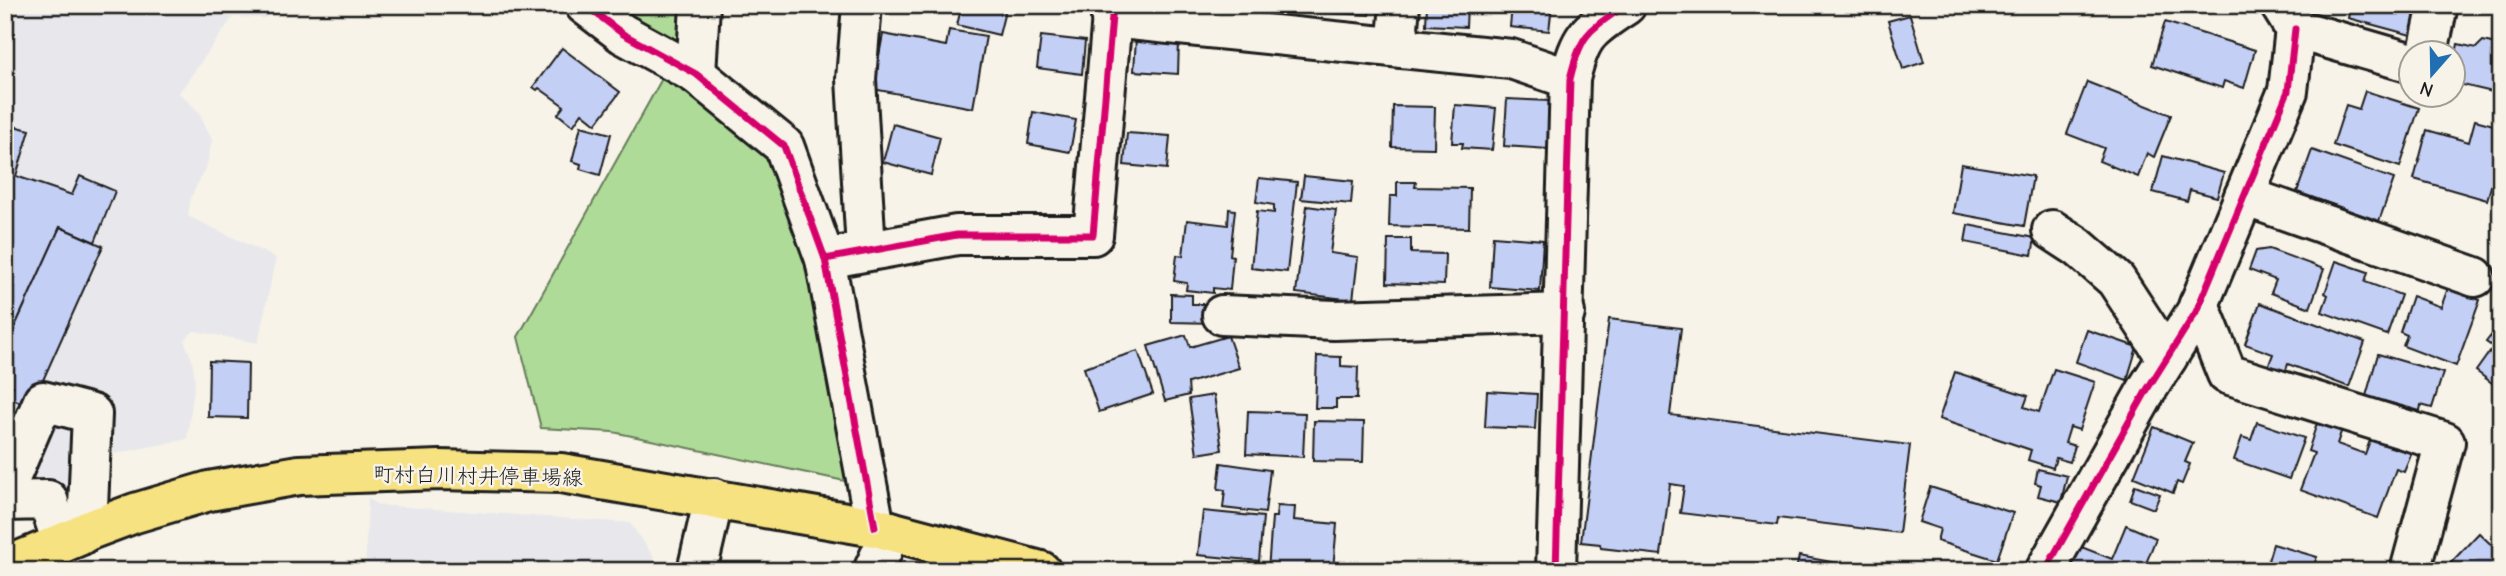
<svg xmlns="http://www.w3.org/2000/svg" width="2506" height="576" font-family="'Comic Neue','Klee One',sans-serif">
  <rect width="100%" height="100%" fill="#f7f3e8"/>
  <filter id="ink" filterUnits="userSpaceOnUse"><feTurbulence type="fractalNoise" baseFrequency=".0143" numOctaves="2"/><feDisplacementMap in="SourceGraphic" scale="14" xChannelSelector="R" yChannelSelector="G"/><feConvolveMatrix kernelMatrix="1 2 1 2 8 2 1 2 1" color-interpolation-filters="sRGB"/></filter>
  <g filter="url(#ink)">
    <g fill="#e8e8ec">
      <path d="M5 5H273L266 18 233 17 179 93 199 112 212 140 207 165 191 197 188 216 276 258 258 343 194 331 184 340 192 359 195 380 187 439 114 454 113 410 94 408 83 495 5 528Z"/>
      <path d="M368 498 378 505 630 523 654 557 650 571H365Z"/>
    </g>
    <g fill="#afdb99" stroke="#667c5a" stroke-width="2">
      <path d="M605 5H686L684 45Z"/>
      <path d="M664 75 745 128 784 175 794 206 850 465 845 481 613 432 541 428 518 337Z"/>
    </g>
    <g fill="#c4cff6" stroke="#1c1c1c" stroke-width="2">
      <path d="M962 5H983L1005 11 999 35 957 25Z"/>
      <path d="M1332 5H1370L1369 15 1332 13Z"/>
      <path d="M1427 5H1467L1466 27 1426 25Z"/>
      <path d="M1512 5H1552L1549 31 1510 27Z"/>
      <path d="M2351 5H2419L2411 35 2348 18Z"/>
      <path d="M1910 15 1924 62 1903 69 1888 21Z"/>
      <path d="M2165 22 2255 50 2244 88 2224 81 2222 88 2152 65Z"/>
      <path d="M949 30 986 36 973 108 873 89 883 34 946 46Z"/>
      <path d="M1041 36 1085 41 1082 74 1037 68Z"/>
      <path d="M1136 38 1179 40 1178 74 1134 71Z"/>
      <path d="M2483 41 2500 45 2501 43V94L2454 83V63L2458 44 2476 48Z"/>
      <path d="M562 48 620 92 596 124 582 113 573 126 558 114 564 106 539 88 537 90 533 87Z"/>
      <path d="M2087 82 2171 115 2154 157 2147 153 2138 177 2099 161 2104 148 2067 134Z"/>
      <path d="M2365 91 2419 108 2400 167 2333 145 2346 105 2359 109Z"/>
      <path d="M1507 99 1551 101 1548 149 1504 146Z"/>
      <path d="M1455 105 1496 108 1492 150 1462 148 1463 143H1452Z"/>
      <path d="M1393 106 1435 107 1434 148 1392 147Z"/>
      <path d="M1033 112 1076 120 1070 152 1028 144Z"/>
      <path d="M2475 120 2501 127V152L2487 200 2414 179 2427 130 2469 142Z"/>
      <path d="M5 124 30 130 16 176 72 195 80 176 115 191 95 242 60 227 8 342 5 341Z"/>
      <path d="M893 124 940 137 931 175 883 162Z"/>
      <path d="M581 126 611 134 600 175 580 169 581 164 572 161Z"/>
      <path d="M1127 133 1170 136 1167 169 1124 165Z"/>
      <path d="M2312 150 2394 179 2379 221 2297 192Z"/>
      <path d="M2163 156 2224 173 2217 197 2190 190 2187 201 2153 192Z"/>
      <path d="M1961 164 2033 176 2024 226 1953 213Z"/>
      <path d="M1304 176 1353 181 1351 204 1301 199Z"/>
      <path d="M1259 178 1297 182 1287 272 1251 268 1257 211 1274 213V205L1256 202Z"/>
      <path d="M1397 182H1416L1415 187 1470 188 1469 228 1389 226 1390 196H1397Z"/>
      <path d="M1307 206 1336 210 1330 253 1358 257 1353 300 1296 293Z"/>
      <path d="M1229 209 1235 210 1230 255 1233 256 1230 290 1213 288V293L1186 290 1187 283 1174 281 1177 255 1183 256 1187 220 1228 225Z"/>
      <path d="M1968 225 2035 238 2032 255 1965 242Z"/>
      <path d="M60 227 103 246 31 407 8 397 13 386 5 383V341L8 342Z"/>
      <path d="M1493 236 1543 240 1540 291 1490 287Z"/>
      <path d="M1388 239H1411V253L1445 254 1444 285 1387 283Z"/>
      <path d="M2269 249 2324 269 2310 308 2271 293 2276 280 2249 270 2256 251Z"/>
      <path d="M2336 261 2368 272 2365 282 2401 295 2387 335 2322 312 2328 295 2325 293Z"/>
      <path d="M2448 288 2480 300 2456 366 2403 346 2407 335 2400 332 2412 296 2441 307Z"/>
      <path d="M1171 294 1192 295V304H1215V323L1171 322Z"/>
      <path d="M2260 303 2365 342 2349 387 2288 364 2285 373 2268 367 2273 354 2245 344Z"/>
      <path d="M1609 319 1681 328 1670 415 1910 445 1899 533 1778 518 1777 525 1680 513 1684 486 1670 484 1661 555 1601 548 1600 544 1581 542Z"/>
      <path d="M2497 328 2501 331V399L2496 395 2500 389 2476 371 2493 347 2486 342Z"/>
      <path d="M2087 330 2137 347 2127 380 2076 362Z"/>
      <path d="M1186 335 1190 347 1228 336 1239 368 1188 383 1189 395 1165 401 1148 346Z"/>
      <path d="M1138 351 1153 394 1099 412 1084 368Z"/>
      <path d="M2378 354 2443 373 2432 408 2421 405 2420 411 2366 396Z"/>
      <path d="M1317 356 1341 357V366L1358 367 1357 399H1336V408H1315Z"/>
      <path d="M209 361 248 363 247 418 208 417Z"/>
      <path d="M2054 369 2095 382 2079 430 2070 427 2065 443 2075 446 2070 462 2056 458 2053 468 2028 460 2031 450 1939 419 1955 372 2028 396 2024 407 2039 412Z"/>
      <path d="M1487 391 1537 394 1535 429 1485 427Z"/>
      <path d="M1214 395 1222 450 1197 454 1189 399Z"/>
      <path d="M1248 411 1305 413 1303 457 1246 454Z"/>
      <path d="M2318 420 2342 429 2337 444 2365 454 2372 435 2413 450 2404 472 2396 469 2378 518 2300 490 2314 453 2308 451Z"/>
      <path d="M1314 421 1364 422 1363 462 1313 461Z"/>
      <path d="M2257 422 2304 438 2289 479 2234 460 2242 437 2251 440Z"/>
      <path d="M2154 427 2193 443 2185 462 2190 464 2182 484 2177 482 2173 493 2134 477Z"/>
      <path d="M1221 463 1270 470 1265 513 1223 508 1225 490 1218 489Z"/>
      <path d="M2038 469 2067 476 2061 502 2038 496 2041 485 2035 483Z"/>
      <path d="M2135 485 2160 494 2154 509 2130 500Z"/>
      <path d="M1930 487 2013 513 1997 560 1937 541 1940 529 1919 522Z"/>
      <path d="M1277 506 1295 507 1294 520 1337 524 1333 569 1268 571 1272 517H1276Z"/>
      <path d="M1203 511 1263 517 1259 561 1198 555Z"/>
      <path d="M2126 525 2156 538 2143 571H2069L2079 546 2112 559Z"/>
      <path d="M2479 533 2501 554V571H2443Z"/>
      <path d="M2273 544 2317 557 2313 567 2326 571H2265Z"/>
      <path d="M1799 556 1880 571H1796Z"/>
    </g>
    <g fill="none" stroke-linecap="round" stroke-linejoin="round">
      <defs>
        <g id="minor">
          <path d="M585 5 623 34 696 74 784 146 825 259 875 527"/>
          <path d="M862 5 856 79 866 250"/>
          <path d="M1400 5 1398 27 1402 48 1511 59 1570 79"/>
          <path d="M2280 5 2295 29 2412 63"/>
          <path d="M1111 18 1402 48"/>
          <path d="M2428 52 2438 5"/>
          <path d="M696 74 700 5"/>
          <path d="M2244 196 2475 277"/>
          <path d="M2052 230 2078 247 2116 280 2167 358"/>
          <path d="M825 259 957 235H1093L1113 5"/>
          <path d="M2199 304 2227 374 2445 442 2410 571"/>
          <path d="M1222 315 1334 320 1565 313"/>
          <path d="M5 490 43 401 92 414 87 531"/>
          <path d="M5 501 48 500 62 543"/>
          <path d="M697 571 714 498"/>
          <path d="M873 571 891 531"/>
          <path d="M1556 571 1570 79C1581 33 1588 31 1626 5"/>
          <path d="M2045 571 2148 388 2196 312 2288 91 2295 29"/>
        </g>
        <path id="major" d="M5 567 79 536 87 531 135 513 209 491 299 475 440 470 561 473 875 527 1041 571"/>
      </defs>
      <use href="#minor" stroke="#1c1c1c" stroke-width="44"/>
      <use href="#major" stroke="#1c1c1c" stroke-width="44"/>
      <use href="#minor" stroke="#f7f3e8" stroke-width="38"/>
      <use href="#major" stroke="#f7e281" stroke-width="38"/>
      <defs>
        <g id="cycleway">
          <path d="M585 5 623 34 696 74 784 146 825 259 875 527"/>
          <path d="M825 259 957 235H1093L1113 5"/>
          <path d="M1556 571 1570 79C1581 33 1588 31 1626 5"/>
          <path d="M2045 571 2148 388 2196 312 2288 91 2295 29"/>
        </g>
      </defs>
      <use href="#cycleway" stroke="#f7f3e8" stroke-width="11"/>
      <use href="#cycleway" stroke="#d6006c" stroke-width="7"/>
    </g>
  </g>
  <g text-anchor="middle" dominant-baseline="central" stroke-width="5" stroke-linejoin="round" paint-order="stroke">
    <g font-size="21" fill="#1c1c1c" stroke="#f7f3e8">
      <text transform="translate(478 476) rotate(1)">町村白川村井停車場線</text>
    </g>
  </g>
  <rect width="2506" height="576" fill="none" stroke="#f7f3e8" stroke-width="28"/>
  <rect x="14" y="14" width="2478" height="548" fill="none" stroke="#1c1c1c" stroke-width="2.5" filter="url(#ink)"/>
  <g transform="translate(2432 74) rotate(200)"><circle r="33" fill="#f7f3e8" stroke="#9f9d96" stroke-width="2"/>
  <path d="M0-5L12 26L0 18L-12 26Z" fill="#1f6fb2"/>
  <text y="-10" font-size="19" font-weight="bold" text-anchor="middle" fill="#1c1c1c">N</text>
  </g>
</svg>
